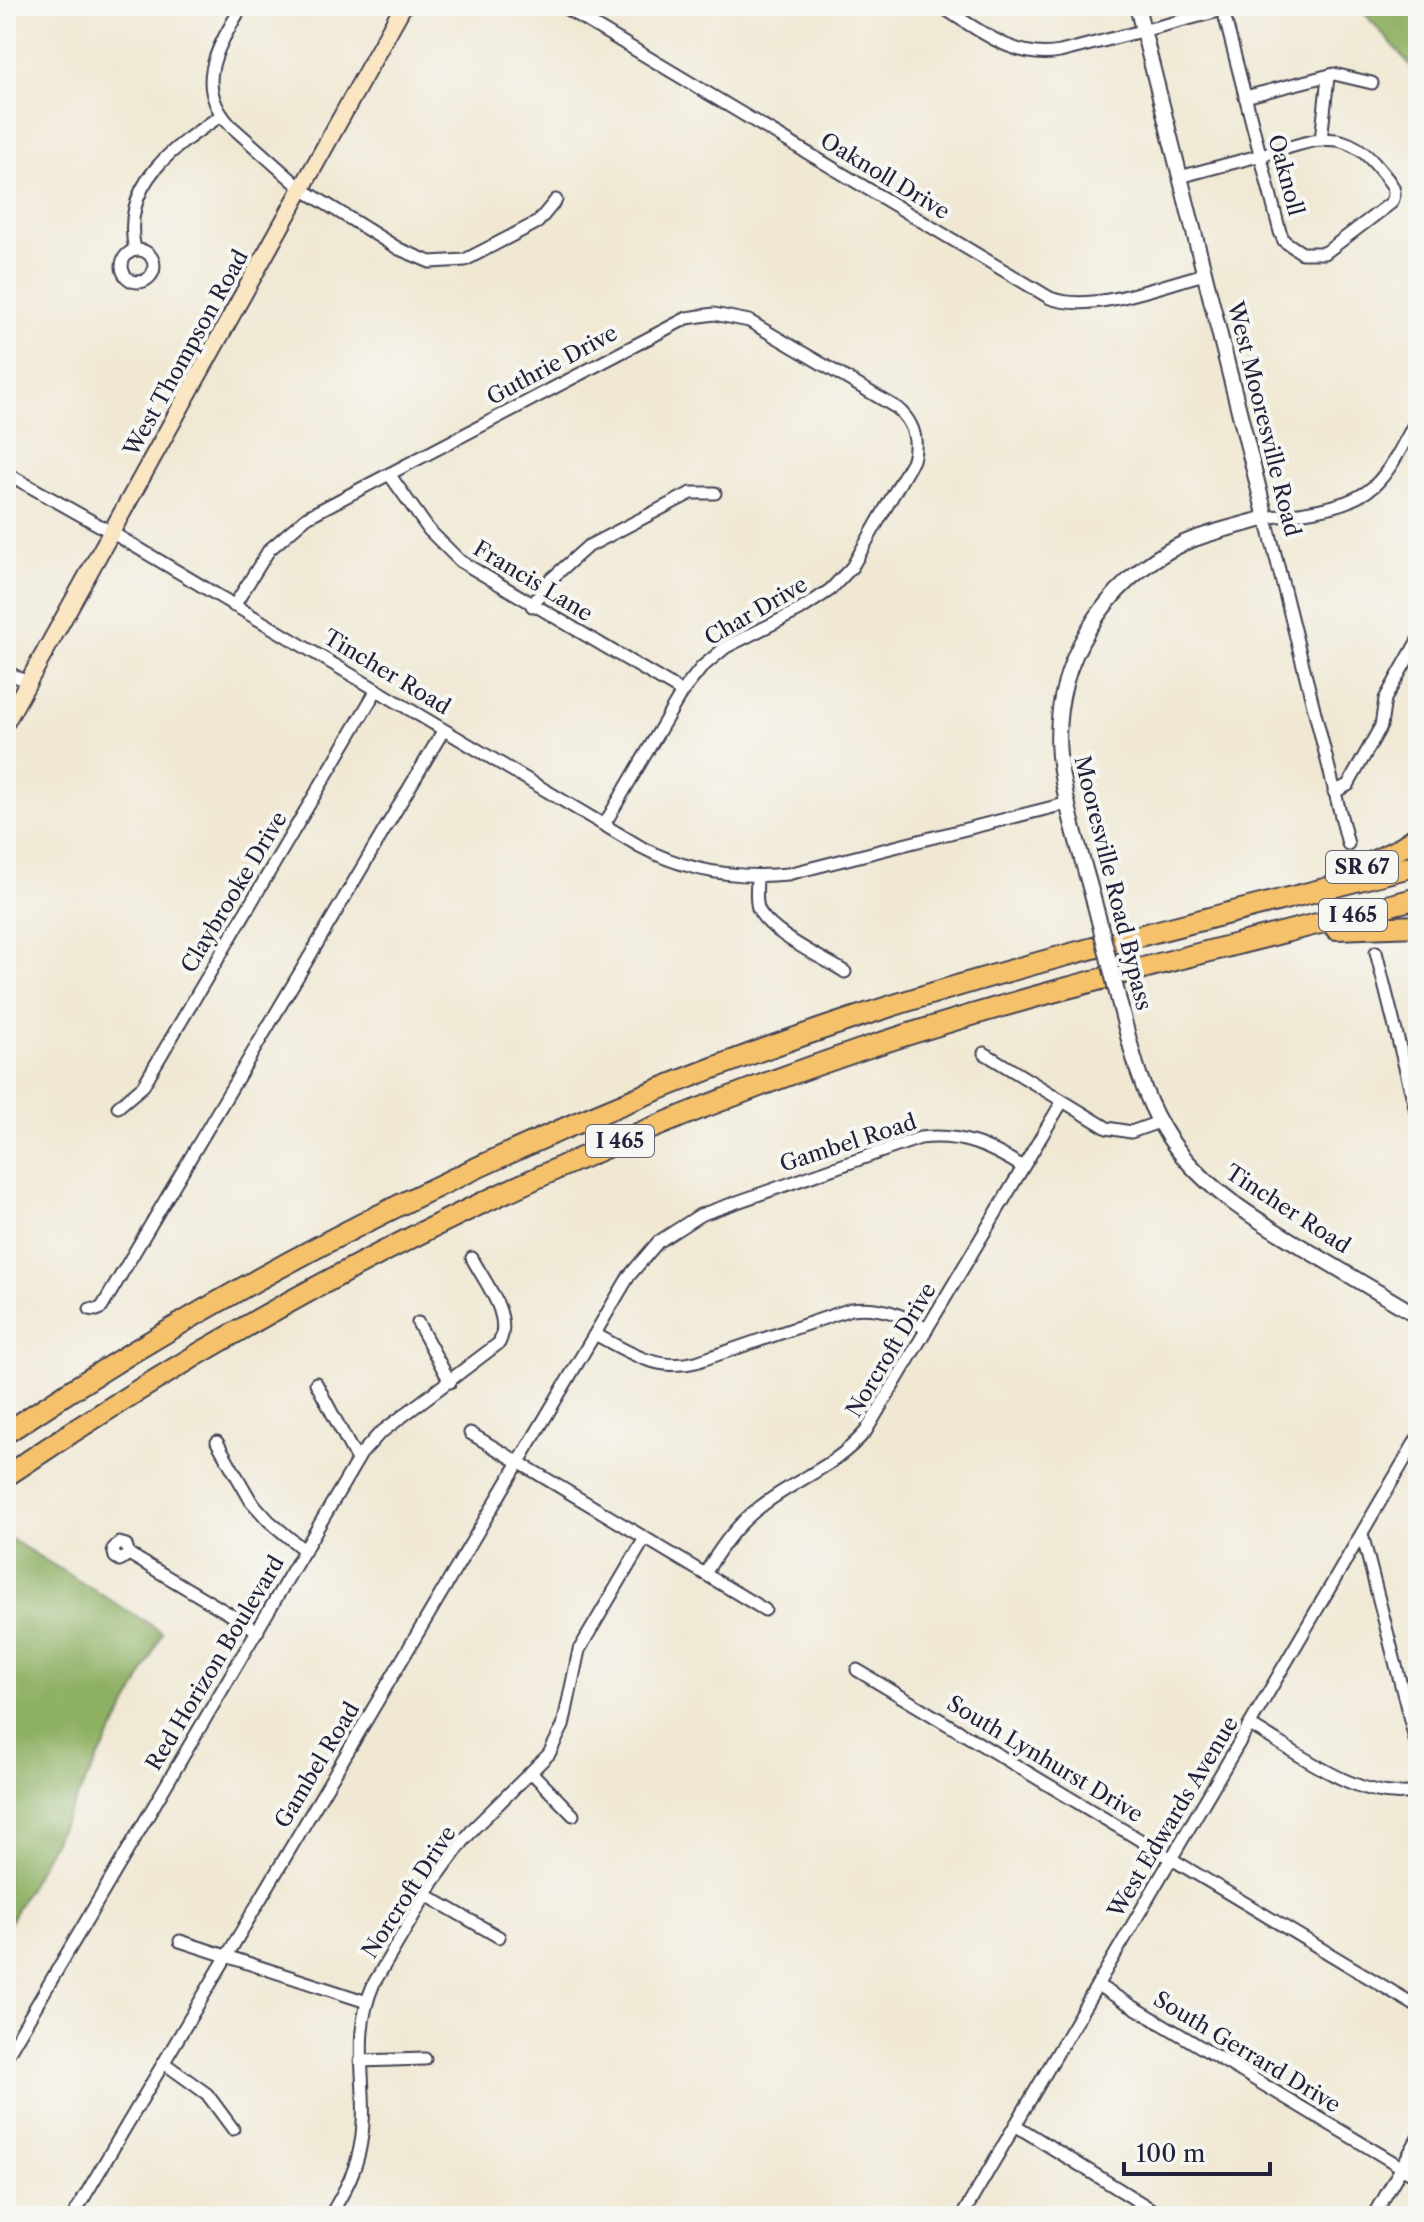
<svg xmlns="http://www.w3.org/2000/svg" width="1424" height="2222" font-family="'Libre Caslon Text',serif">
  <rect width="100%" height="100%" fill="#f6f6f2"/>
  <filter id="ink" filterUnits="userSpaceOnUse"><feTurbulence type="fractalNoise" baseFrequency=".0125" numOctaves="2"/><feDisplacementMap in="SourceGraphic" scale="16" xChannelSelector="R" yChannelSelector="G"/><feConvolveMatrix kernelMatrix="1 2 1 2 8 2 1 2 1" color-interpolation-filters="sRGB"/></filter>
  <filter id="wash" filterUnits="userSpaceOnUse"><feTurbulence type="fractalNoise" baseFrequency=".006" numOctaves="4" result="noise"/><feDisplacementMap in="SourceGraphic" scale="32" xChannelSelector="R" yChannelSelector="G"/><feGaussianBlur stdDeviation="1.8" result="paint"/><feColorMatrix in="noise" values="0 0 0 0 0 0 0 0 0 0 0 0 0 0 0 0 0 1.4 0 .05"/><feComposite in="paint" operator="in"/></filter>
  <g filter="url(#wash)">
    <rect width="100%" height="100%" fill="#f0e8d3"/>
    <g fill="#8eb063" stroke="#58694f" stroke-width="2">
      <path d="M1358 6H1418V74Z"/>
      <path d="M6 1536 162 1632 138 1685 6 1929Z"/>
    </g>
  </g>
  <g filter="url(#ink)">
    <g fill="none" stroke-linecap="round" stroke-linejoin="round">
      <defs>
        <g id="minor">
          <path d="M242 6C219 46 192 84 230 125L302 189 399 249 430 262 465 260 538 222 556 200"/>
          <path d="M562 6 1050 298C1092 314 1161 285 1205 274"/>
          <path d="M940 6C977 28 1014 61 1060 52L1223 10"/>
          <path d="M1245 97 1334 74 1372 83"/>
          <path d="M1321 140 1328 77"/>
          <path d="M1180 177C1212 168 1244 160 1276 151 1296 146 1316 137 1337 140 1357 144 1369 156 1381 171 1390 182 1399 190 1391 203L1325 253H1302L1284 241 1280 232 1222 6"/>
          <circle cx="138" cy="266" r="16"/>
          <path d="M135 250C120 183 174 147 222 115"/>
          <path d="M6 473 111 532 641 847C688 872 736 879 788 874L1069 803"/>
          <path d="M389 474 429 530 460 561 682 692"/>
          <path d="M234 606 269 550 307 517 687 318 714 314 749 321 897 408C913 422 919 439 913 460L852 567 830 590 800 610 726 647 702 667 682 692 604 825"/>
          <path d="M532 606 550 580 587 547 691 493H715"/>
          <path d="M6 671 28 683"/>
          <path d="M1334 792 1348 785 1381 726 1385 699 1418 640"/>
          <path d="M1348 844 1266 518C1300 512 1347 510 1374 486 1393 468 1405 440 1418 417"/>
          <path d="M757 876C757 887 755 898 758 908 767 932 823 958 845 972"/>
          <path d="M1376 952 1418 1119"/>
          <path d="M984 1053 1107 1128 1131 1132 1159 1122"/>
          <path d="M118 1107 143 1086 376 691"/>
          <path d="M90 1309 97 1310 102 1307 443 731"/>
          <path d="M418 1323 450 1382"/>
          <path d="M595 1334C628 1352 657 1372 696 1362L851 1309C880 1305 902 1315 927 1329"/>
          <path d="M316 1383 357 1460"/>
          <path d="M470 1433 765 1610"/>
          <path d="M217 1442 251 1501 269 1521 305 1551"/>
          <path d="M1362 1534 1418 1751"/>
          <path d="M129 1554 120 1560 115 1557 113 1549 119 1543 126 1545 129 1554 258 1631"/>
          <path d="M705 1574C720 1548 736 1525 760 1507 798 1477 832 1470 866 1431L1062 1102"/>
          <path d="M857 1670 1418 2007"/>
          <path d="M1250 1725C1297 1752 1364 1806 1418 1791"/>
          <path d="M531 1772 573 1815"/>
          <path d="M426 1895 499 1937"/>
          <path d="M180 1941 367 2002"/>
          <path d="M1097 1985 1418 2177"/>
          <path d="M6 2057 361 1454 379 1434 499 1343C513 1316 485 1283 472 1258"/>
          <path d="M360 2061 425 2059"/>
          <path d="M164 2063 207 2094 233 2129"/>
          <path d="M1015 2125 1162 2216"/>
          <path d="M73 2216 629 1276 658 1242 700 1215 920 1138C961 1133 989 1146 1023 1167"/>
          <path d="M330 2216C344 2192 357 2170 361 2142 370 2087 349 2040 374 1983L434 1881 458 1848 474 1828 549 1754 563 1726 579 1650 645 1538"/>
          <path d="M962 2216 1418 1437"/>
          <path d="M1374 2216 1418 2138"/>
        </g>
        <g id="tertiary">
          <path d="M1098 917C1085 865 1065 809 1059 756 1051 666 1103 581 1184 543 1209 532 1239 526 1266 518L1137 6"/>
          <path d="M1119 1001C1130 1044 1140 1090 1163 1128 1198 1188 1260 1222 1317 1256 1351 1276 1384 1296 1418 1316"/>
        </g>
        <path id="secondary" d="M6 722 403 6"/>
        <g id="motorway">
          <path d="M1347 874 1397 850 1418 836"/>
          <path d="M1336 929 1418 926"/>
          <path d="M6 1433C266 1259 556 1116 854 1018 1039 957 1230 914 1418 865"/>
          <path d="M6 1476C271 1296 556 1153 860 1050 1042 989 1231 947 1418 898"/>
        </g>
      </defs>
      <use href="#minor" stroke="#414052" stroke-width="15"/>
      <use href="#tertiary" stroke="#414052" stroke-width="18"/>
      <use href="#secondary" stroke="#414052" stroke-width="20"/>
      <use href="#motorway" stroke="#414052" stroke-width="24"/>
      <use href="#minor" stroke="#fff" stroke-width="11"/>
      <use href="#tertiary" stroke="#fff" stroke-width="14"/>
      <use href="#secondary" stroke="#fbe6c4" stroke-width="16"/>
      <use href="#motorway" stroke="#f5c16b" stroke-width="20"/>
      <defs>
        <path id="tertiary-bridge" d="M1098 917 1119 1001"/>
      </defs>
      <use href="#tertiary-bridge" stroke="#414052" stroke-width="18" stroke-linecap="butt"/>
      <use href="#tertiary-bridge" stroke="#fff" stroke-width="14"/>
    </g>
  </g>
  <g text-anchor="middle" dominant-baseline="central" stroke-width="8" stroke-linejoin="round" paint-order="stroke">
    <g fill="#f6f6f2" stroke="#626272" stroke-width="2">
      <rect x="1326" y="851" width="72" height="32" rx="6"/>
      <rect x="1319" y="899" width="68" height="32" rx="6"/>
      <rect x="586" y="1125" width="68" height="32" rx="6"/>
    </g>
    <g font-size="20" font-weight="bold" fill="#22223b">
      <text x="1362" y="867">SR 67</text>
      <text x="1353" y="915">I 465</text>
      <text x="620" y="1141">I 465</text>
    </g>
    <g font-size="22" fill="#22223b" stroke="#f6f6f2">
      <text transform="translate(1286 175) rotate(75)">Oaknoll</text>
      <text transform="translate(885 176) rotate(31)">Oaknoll Drive</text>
      <text transform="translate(186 353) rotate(-61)">West Thompson Road</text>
      <text transform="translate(552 365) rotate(-28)">Guthrie Drive</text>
      <text transform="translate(1264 419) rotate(76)">West Mooresville Road</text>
      <text transform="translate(533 581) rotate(31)">Francis Lane</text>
      <text transform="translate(756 611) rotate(-30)">Char Drive</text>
      <text transform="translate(387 672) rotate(31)">Tincher Road</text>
      <text transform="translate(1113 883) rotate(76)">Mooresville Road Bypass</text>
      <text transform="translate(234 892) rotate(-59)">Claybrooke Drive</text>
      <text transform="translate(848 1143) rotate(-18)">Gambel Road</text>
      <text transform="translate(1288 1209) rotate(33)">Tincher Road</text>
      <text transform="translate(891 1350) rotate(-59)">Norcroft Drive</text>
      <text transform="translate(215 1663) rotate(-59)">Red Horizon Boulevard</text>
      <text transform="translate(1045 1759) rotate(31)">South Lynhurst Drive</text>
      <text transform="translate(317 1765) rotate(-59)">Gambel Road</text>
      <text transform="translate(1173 1817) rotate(-59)">West Edwards Avenue</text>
      <text transform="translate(409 1892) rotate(-57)">Norcroft Drive</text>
      <text transform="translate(1247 2052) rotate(31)">South Gerrard Drive</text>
    </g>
  </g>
  <rect width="1424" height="2222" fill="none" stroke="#f6f6f2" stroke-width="32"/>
  <path d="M1124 2162v12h146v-12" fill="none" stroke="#22223b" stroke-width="4"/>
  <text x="1136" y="2162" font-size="24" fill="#22223b" stroke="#f6f6f2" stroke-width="6" paint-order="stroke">100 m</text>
</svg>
